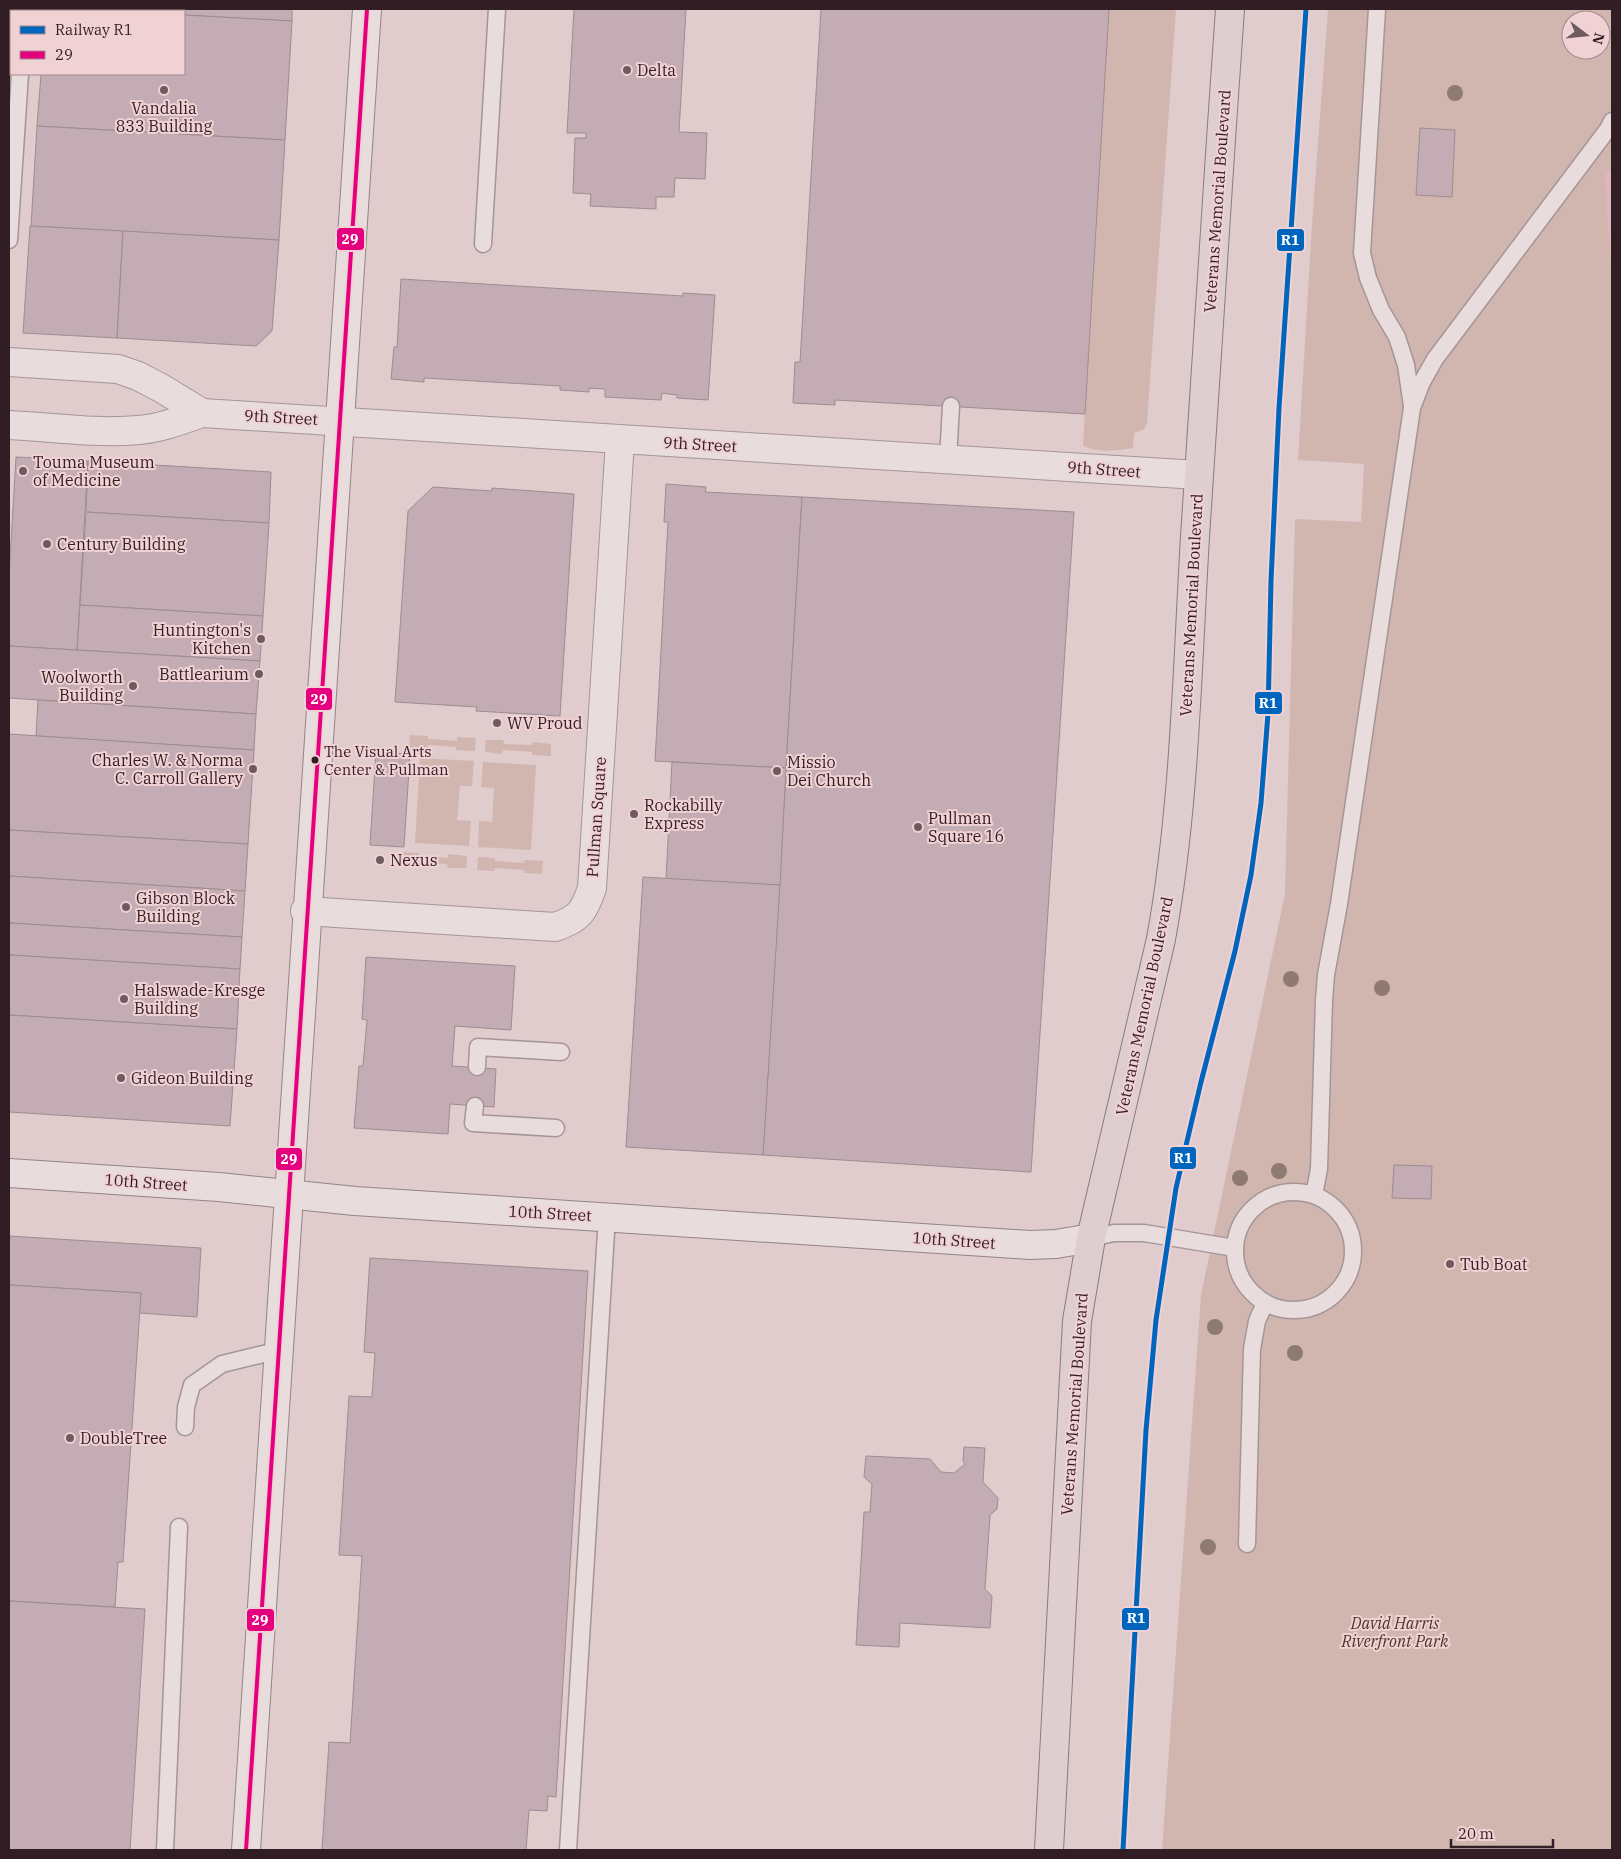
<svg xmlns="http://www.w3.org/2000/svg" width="1621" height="1859" font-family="'IBM Plex Serif',serif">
  <rect width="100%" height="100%" fill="#e0cbcd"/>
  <g fill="#d1b6b0" fill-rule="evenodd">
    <path d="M1109 9H1176L1147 423 1144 429 1134 433 1133 448C1119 450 1095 454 1083 445Z"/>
    <path d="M1328 9H1612V1850H1162L1201 1295 1285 894 1295 519 1361 522 1364 464 1298 460 1312 224ZM1571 20H1601V50H1571Z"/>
    <path d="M410 735 428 736V739L457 741V737L476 738 475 751 456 750V747L428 745 427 749 409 747Z"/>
    <path d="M486 740H503L504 744 532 745 533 742 551 744V756L532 755V752L503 750 502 754 485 752Z"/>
    <path d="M420 758 474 761 472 786H460L457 820 471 821 469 846 415 843Z"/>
    <path d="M483 762 536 765 531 850 478 847 479 821 492 822 494 788 481 787Z"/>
    <path d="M401 852 419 853V856L448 858V854L467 856 466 868H448L447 864 419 863 418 866 400 865Z"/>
    <path d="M478 857 495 858V861L524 863 525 860 543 861 542 874 524 873V870L495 868V871L477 870Z"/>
  </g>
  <path fill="#e1b5b9" d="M1612 167V285L1605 176Z"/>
  <g fill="#c3acb3" stroke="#9f8b90">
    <path d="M46 9H70L114 11H46Z"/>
    <path d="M70 9H292V21L184 15V11H114Z"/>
    <path d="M574 9H686L679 132 707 133 705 179 675 178 674 197H656V209L590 206 591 194 573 193 575 138H586V133H567Z"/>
    <path d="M821 9H1109L1085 414 835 400V405L793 403 795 362H800Z"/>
    <path d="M184 15 292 21 285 140 37 126 41 74H184Z"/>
    <path d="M37 126 285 140 279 240 31 226Z"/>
    <path d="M1420 128 1455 130 1452 197 1416 195Z"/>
    <path d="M30 226 123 231 117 338 23 333Z"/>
    <path d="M123 231 279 240 272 331 256 346 117 338Z"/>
    <path d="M401 279 683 296V293L715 295 708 400 677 398V395L662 393 661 400 605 397V389L589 388V392L560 390V386L424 378V382L391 379 394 347H397Z"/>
    <path d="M16 457 88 461 77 650 9 646V576Z"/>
    <path d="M88 461 271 472 269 523 86 512Z"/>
    <path d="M666 484 706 487 705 492 802 497 786 768 655 761 668 522H664Z"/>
    <path d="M433 487 492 491V488L574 494 560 716 476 711 477 707 395 702 408 511Z"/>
    <path d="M802 497 1074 512 1031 1172 763 1155Z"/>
    <path d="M86 512 269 523 263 616 80 605Z"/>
    <path d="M80 605 263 616 260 661 77 650Z"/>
    <path d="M9 646 260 661 256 714 9 698Z"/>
    <path d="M38 700 256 714 254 750 36 736Z"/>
    <path d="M9 734 254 750 248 844 9 830Z"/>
    <path d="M376 752 410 754 404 847 370 845Z"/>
    <path d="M672 762 786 768 780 885 666 879Z"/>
    <path d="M9 830 248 844 245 891 9 876Z"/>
    <path d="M9 876 245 891 242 937 9 923Z"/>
    <path d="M643 877 780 885 763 1155 626 1147Z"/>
    <path d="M9 923 242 937 240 969 9 955Z"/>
    <path d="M9 955 240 969 237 1029 9 1015Z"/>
    <path d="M366 957 515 966 511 1030 455 1026 452 1066 496 1069 494 1107 450 1104 448 1134 354 1128 359 1066H363L367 1020 362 1019Z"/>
    <path d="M9 1015 237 1029 230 1126 9 1112Z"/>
    <path d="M1394 1165 1432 1166 1431 1199 1392 1198Z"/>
    <path d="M9 1236 201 1248 197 1317 139 1313 141 1293 9 1285Z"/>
    <path d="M370 1258 588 1271 556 1797 548 1796 547 1811 529 1810 526 1850H322L329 1742 350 1743 362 1556 339 1555 349 1396 372 1397 375 1353 364 1352Z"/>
    <path d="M9 1285 141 1293 123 1562H118L115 1607 9 1601Z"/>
    <path d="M964 1447 985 1448 983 1482 998 1498 997 1509 990 1515 985 1589 992 1596 990 1628 900 1623 899 1647 856 1645 864 1512H870L872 1484 864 1477 866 1456 930 1459 941 1472 954 1473 965 1464 963 1461Z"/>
    <path d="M9 1601 145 1609 130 1850H9Z"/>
  </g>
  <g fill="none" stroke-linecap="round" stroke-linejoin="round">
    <defs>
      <g id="lane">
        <path d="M1377 9 1362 253 1368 278 1381 310 1397 337 1406 365 1412 406"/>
        <path d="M24 11V9"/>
        <path d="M9 240 20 74"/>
        <path d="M483 244 497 9"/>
        <path d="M948 459 951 406"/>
        <path d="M477 1067 478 1047 561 1052"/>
        <path d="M475 1106 473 1123 556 1128"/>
        <circle cx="1294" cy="1251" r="59"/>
        <path d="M1314 1195 1319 1169 1324 1000 1326 975 1339 904 1412 408 1422 382 1435 359 1608 129 1612 121"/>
        <path d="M1091 1238 1114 1233H1144L1235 1248"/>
        <path d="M185 1427 186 1407 192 1385 222 1364 276 1351"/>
        <path d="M1247 1544 1252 1349 1257 1321 1265 1303"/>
        <path d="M165 1850 179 1527"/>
        <path d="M568 1850 607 1216"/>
      </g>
      <g id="street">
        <path d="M9 362 118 369 138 376 161 388 202 413"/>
        <path d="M9 425C51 427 97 434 139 430 161 428 182 420 202 413L1198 475"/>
        <path d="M305 911 555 927C579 919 584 912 592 888L620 440"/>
      </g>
      <g id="secondary">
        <path d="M9 1173 219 1187 355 1201 1030 1245 1056 1244 1091 1238"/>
        <path d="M246 1850C284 1236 322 622 367 9"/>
      </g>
      <path id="primary" d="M1049 1850 1077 1321 1091 1238 1161 939C1185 807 1187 671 1195 537 1205 361 1218 185 1230 9"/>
    </defs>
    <use href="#lane" stroke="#a59597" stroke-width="19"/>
    <use href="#street" stroke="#a59597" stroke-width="30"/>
    <use href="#secondary" stroke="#948487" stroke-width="30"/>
    <use href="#primary" stroke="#8a7b7e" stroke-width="30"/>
    <use href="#lane" stroke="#e8dcdd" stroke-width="16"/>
    <use href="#street" stroke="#e8dcdd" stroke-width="28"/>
    <use href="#secondary" stroke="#e8dcdd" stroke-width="28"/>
    <use href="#primary" stroke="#dfced0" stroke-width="28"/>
    <defs>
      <path id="bus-1" d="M246 1850C284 1236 322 622 367 9"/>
    </defs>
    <use href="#bus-1" stroke="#f0d1d4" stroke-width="8"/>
    <use href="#bus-1" stroke="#e5007d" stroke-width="4"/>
    <defs>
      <path id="rail-1" d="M1123 1850 1146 1430 1156 1320 1176 1188 1201 1082 1235 951 1251 875 1261 803 1268 714 1271 581 1279 408 1306 9"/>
    </defs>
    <use href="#rail-1" stroke="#f0d1d4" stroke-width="9"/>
    <use href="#rail-1" stroke="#0065bd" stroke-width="5"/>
  </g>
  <g fill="#8e7a72">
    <circle cx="1455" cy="93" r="8"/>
    <circle cx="1291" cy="979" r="8"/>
    <circle cx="1382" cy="988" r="8"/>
    <circle cx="1279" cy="1171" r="8"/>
    <circle cx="1240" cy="1178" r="8"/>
    <circle cx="1215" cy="1327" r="8"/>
    <circle cx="1295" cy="1353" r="8"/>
    <circle cx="1208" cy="1547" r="8"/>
  </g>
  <g fill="#6e5b5f" stroke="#f0d1d4" stroke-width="2">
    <circle cx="627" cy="70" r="5"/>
    <circle cx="164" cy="90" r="5"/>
    <circle cx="23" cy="471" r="5"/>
    <circle cx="47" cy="544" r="5"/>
    <circle cx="261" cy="639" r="5"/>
    <circle cx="259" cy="674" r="5"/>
    <circle cx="133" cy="686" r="5"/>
    <circle cx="497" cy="723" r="5"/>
    <circle cx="253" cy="769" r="5"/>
    <circle cx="777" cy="771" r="5"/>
    <circle cx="634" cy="814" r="5"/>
    <circle cx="918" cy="827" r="5"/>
    <circle cx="380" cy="860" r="5"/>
    <circle cx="126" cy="907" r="5"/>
    <circle cx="124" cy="999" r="5"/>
    <circle cx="121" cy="1078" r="5"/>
    <circle cx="1450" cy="1264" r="5"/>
    <circle cx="70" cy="1438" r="5"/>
  </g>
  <circle fill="#311e24" stroke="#f0d1d4" stroke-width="2" cx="315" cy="760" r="4.5"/>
  <g text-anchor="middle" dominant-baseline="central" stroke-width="4" stroke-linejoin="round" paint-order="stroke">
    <g font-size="15" fill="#311e24" stroke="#f0d1d4" text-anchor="start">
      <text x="324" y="751">The Visual Arts<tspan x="324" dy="18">Center &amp; Pullman</tspan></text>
    </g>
    <g font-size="16" fill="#311e24" stroke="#f0d1d4" text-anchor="start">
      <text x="637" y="70">Delta</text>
      <text x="164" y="108" text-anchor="middle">Vandalia<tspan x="164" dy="18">833 Building</tspan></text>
      <text x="33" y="462">Touma Museum<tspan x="33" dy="18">of Medicine</tspan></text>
      <text x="57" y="544">Century Building</text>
      <text x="251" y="630" text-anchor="end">Huntington's<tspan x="251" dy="18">Kitchen</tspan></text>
      <text x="249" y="674" text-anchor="end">Battlearium</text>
      <text x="123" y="677" text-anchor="end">Woolworth<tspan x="123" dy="18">Building</tspan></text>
      <text x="507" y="723">WV Proud</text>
      <text x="243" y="760" text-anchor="end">Charles W. &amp; Norma<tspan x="243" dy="18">C. Carroll Gallery</tspan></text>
      <text x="787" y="762">Missio<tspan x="787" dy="18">Dei Church</tspan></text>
      <text x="644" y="805">Rockabilly<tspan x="644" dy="18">Express</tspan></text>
      <text x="928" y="818">Pullman<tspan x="928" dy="18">Square 16</tspan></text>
      <text x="390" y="860">Nexus</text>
      <text x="136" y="898">Gibson Block<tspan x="136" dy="18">Building</tspan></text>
      <text x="134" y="990">Halswade-Kresge<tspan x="134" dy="18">Building</tspan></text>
      <text x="131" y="1078">Gideon Building</text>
      <text x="1460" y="1264">Tub Boat</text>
      <text x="80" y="1438">DoubleTree</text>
    </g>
    <g font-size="16" fill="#311e24" stroke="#f0d1d4">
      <text transform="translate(1217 201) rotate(-86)">Veterans Memorial Boulevard</text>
      <text transform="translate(281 417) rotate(3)">9th Street</text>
      <text transform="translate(700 444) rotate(3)">9th Street</text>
      <text transform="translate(1104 469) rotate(4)">9th Street</text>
      <text transform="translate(1191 605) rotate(-87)">Veterans Memorial Boulevard</text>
      <text transform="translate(596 817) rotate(-86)">Pullman Square</text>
      <text transform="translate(1144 1006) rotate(-78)">Veterans Memorial Boulevard</text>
      <text transform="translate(146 1182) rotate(4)">10th Street</text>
      <text transform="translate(550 1213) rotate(3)">10th Street</text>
      <text transform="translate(954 1240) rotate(4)">10th Street</text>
      <text transform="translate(1074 1404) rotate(-86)">Veterans Memorial Boulevard</text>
    </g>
    <g font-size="16" font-style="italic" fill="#4b3727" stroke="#f0d1d4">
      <text x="1395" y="1623">David Harris<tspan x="1395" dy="18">Riverfront Park</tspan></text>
    </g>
  </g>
  <g stroke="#f0d1d4" stroke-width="2">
    <rect x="336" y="227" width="29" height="24" rx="5" fill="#e5007d"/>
    <rect x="1276" y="228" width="29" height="24" rx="5" fill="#0065bd"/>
    <rect x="305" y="687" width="28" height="24" rx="5" fill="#e5007d"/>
    <rect x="1254" y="691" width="29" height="24" rx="5" fill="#0065bd"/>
    <rect x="1169" y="1146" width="28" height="24" rx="5" fill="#0065bd"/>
    <rect x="275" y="1147" width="28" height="24" rx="5" fill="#e5007d"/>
    <rect x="1121" y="1607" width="29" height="24" rx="5" fill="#0065bd"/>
    <rect x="246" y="1608" width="29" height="24" rx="5" fill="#e5007d"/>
  </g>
  <g font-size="14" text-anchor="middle" font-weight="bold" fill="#fff">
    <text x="350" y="244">29</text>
    <text x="1290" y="245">R1</text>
    <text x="319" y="704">29</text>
    <text x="1268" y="708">R1</text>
    <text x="1183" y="1163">R1</text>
    <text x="289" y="1164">29</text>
    <text x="1136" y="1623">R1</text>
    <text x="260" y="1625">29</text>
  </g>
  <rect width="1621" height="1859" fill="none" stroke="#311e24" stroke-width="20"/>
  <rect x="10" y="10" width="175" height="65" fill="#f0d1d4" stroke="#a4898e"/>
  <rect x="20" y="26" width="25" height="8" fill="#0065bd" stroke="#a4898e"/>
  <text x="55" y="35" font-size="15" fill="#311e24">Railway R1</text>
  <rect x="20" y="51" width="25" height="8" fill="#e5007d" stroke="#a4898e"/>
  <text x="55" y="60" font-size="15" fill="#311e24">29</text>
  <g transform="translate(1586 35) rotate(106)"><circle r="24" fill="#f0d1d4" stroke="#a4898e"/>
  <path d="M0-4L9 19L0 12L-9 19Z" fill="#6e5b5f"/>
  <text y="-8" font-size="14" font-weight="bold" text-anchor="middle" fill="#311e24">N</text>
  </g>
  <path d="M1451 1839v8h102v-8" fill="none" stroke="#311e24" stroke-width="2.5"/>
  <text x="1458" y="1839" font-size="15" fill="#311e24" stroke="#f0d1d4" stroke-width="4" paint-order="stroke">20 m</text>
</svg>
